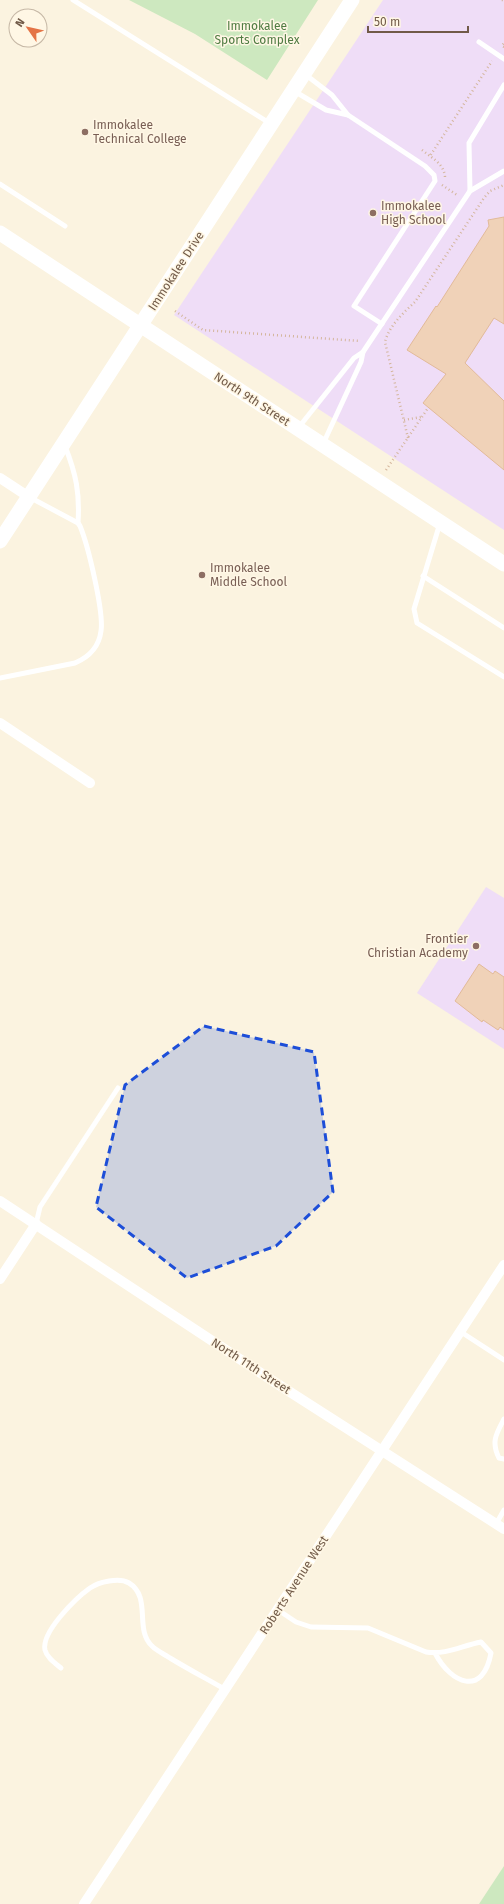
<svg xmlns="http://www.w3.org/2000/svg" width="504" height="1904" font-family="'Fira Sans',sans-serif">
  <rect width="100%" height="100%" fill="#fbf3e0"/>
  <g fill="#efddf7">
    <path d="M383 0H504V530L174 315Z"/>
    <path d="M486 887 504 898V1049L417 993Z"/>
  </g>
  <g fill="#cde8bf">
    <path d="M129 0H318L267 80 195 34Z"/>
    <path d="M504 1866V1904H479Z"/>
  </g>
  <g fill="#f0d2b8" stroke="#e2ba99">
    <path d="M504 217V324L494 318 465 363 504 401V470L423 403 446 374 407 350 436 306 437 307 489 226 488 220Z"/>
    <path d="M479 964 493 974 495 971 504 977V1030L500 1027 498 1030 483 1020 482 1022 455 1001Z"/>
  </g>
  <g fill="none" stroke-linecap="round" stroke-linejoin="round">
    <g stroke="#d4b69c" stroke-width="2.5" stroke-dasharray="1 3" stroke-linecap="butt">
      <path d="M502 0 504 1"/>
      <path d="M504 47 502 46 504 43"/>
      <path d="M422 150 430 156"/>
      <path d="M445 177C444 167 438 162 430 156L492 61"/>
      <path d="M442 185 457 195"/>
      <path d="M175 311 203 330 360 341"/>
      <path d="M404 420 421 417"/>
      <path d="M408 438 385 342C389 326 403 313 415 302L484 198 490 191 504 185"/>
      <path d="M386 470 428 408"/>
    </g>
    <g stroke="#fff" stroke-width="5">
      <path d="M73 0 271 124"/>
      <path d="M479 42 504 59"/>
      <path d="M294 91 326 110 348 115 332 95 306 75"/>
      <path d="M348 115 425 166 434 175 435 181 354 306 382 324"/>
      <path d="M0 184 65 226"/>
      <path d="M470 191 469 143 504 85"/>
      <path d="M363 352 470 191 504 171"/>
      <path d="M299 427 354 358 363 352 361 362 323 444"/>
      <path d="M65 446C76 474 80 493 78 523"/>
      <path d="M440 523 414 609 417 623 504 677"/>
      <path d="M423 576 504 628"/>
      <path d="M0 678 75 663C89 657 99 647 101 631 104 612 88 545 80 526L78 523 31 498"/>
      <path d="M36 1224 40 1207 118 1088"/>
      <path d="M461 1332 504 1360"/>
      <path d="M504 1419C496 1434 491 1442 499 1458L504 1459"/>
      <path d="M496 1524 504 1510"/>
      <path d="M278 1610 296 1622 311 1627 368 1628 426 1652C446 1655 461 1646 481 1642L491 1653C483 1697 451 1684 435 1653"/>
      <path d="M61 1668C55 1663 47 1658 45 1650 41 1632 76 1598 90 1588 99 1582 119 1577 129 1583 152 1597 134 1630 152 1646 157 1651 164 1654 170 1658 188 1669 207 1679 226 1690"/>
    </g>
    <g stroke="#fff" stroke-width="10">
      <path d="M0 478 29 497"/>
      <path d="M0 723 90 783"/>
      <path d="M0 1201 276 1383 504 1529"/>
      <path d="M0 1279 36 1224"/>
      <path d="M84 1904 504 1265"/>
    </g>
    <g stroke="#fff" stroke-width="15">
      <path d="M0 233 504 564"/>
      <path d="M0 541 352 0"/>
    </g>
  </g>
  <path fill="#1d4ed8" fill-opacity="0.2" stroke="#1d4ed8" stroke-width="3" stroke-dasharray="8 5" stroke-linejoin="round" d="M204 1026 314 1052 333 1192 276 1246 187 1278 96 1207 125 1085Z"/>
  <g fill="#8d6e63" stroke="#fff7e5" stroke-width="1.5">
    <circle cx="85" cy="132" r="4"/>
    <circle cx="373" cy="213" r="4"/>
    <circle cx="202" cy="575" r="4"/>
    <circle cx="476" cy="946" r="4"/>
  </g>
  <g text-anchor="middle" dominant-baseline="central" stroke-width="3" stroke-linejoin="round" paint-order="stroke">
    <g font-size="12" fill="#507c43" stroke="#fff7e5">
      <text x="257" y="26">Immokalee<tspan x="257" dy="14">Sports Complex</tspan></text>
    </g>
    <g font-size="12" fill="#785e54" stroke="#fff7e5" text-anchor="start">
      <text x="93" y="125">Immokalee<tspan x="93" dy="14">Technical College</tspan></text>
      <text x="381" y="206">Immokalee<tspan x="381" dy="14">High School</tspan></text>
      <text x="210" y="568">Immokalee<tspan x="210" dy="14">Middle School</tspan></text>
      <text x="468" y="939" text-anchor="end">Frontier<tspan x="468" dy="14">Christian Academy</tspan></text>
    </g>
    <g font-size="12" fill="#715a48" stroke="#fff7e5">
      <text transform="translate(176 271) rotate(-57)">Immokalee Drive</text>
      <text transform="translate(252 399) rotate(33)">North 9th Street</text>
      <text transform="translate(251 1366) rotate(33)">North 11th Street</text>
      <text transform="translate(294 1585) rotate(-57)">Roberts Avenue West</text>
    </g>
  </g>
  <g transform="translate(28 28) rotate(304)"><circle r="19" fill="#fff7e5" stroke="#c6b8a6"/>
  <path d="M0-3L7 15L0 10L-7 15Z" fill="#e47446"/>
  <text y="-6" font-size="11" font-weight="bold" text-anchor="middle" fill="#715a48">N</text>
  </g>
  <path d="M368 26v6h100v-6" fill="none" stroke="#715a48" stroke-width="2"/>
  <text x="374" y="26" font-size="12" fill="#715a48" stroke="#fff7e5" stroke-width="3" paint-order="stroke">50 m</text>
</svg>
